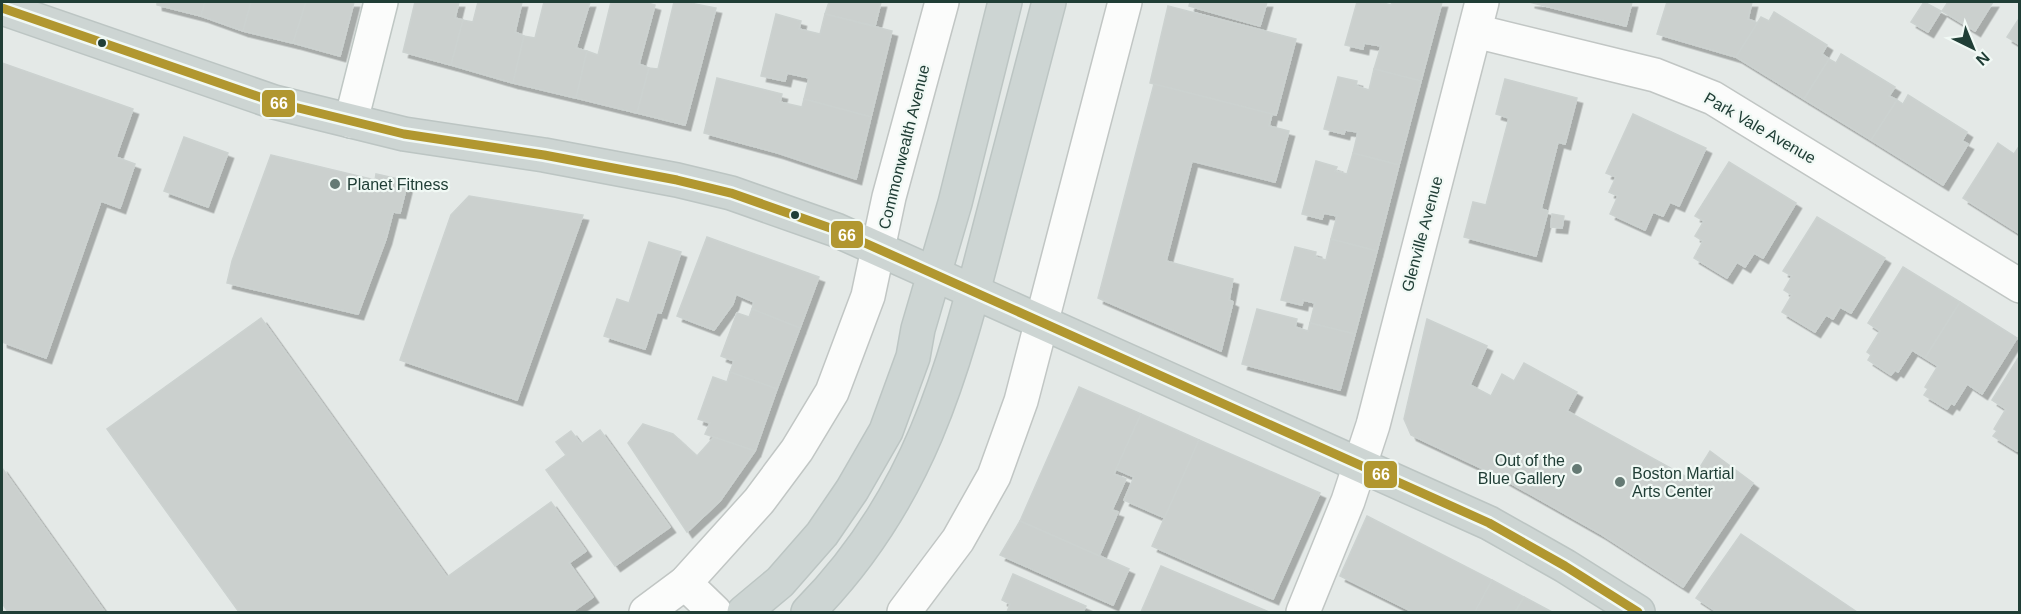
<svg xmlns="http://www.w3.org/2000/svg" width="2021" height="614" font-family="Arial,sans-serif">
  <defs>
    <filter id="shadow"><feDropShadow dx="5.5" dy="5.5" stdDeviation="0" flood-color="#0004"/></filter>
  </defs>
  <rect width="100%" height="100%" fill="#e4e9e7"/>
  <g fill="#cbd0ce" stroke="#ccd2d0" stroke-width="1.5" filter="url(#shadow)">
    <path d="M157 2H205L201 16 157 5Z"/>
    <path d="M205 2H251L243 31 201 16Z"/>
    <path d="M251 2H306L293 43 243 31Z"/>
    <path d="M306 2H354L340 56 293 43Z"/>
    <path d="M415 2H459L455 18 463 20 451 65 403 52Z"/>
    <path d="M478 2H522L515 32 524 36 513 83 451 65 463 20 473 22Z"/>
    <path d="M544 2H590L576 48 587 51 576 98 513 83 524 36 535 38Z"/>
    <path d="M611 2H644L655 5 639 64 649 68 637 113 576 98 587 51 598 55Z"/>
    <path d="M674 2H685L716 8 685 125 637 113 649 68 658 69Z"/>
    <path d="M829 2H881L875 26 825 14Z"/>
    <path d="M1190 2H1267L1260 26 1189 6Z"/>
    <path d="M1357 2H1379L1391 5 1392 2H1442L1421 81 1374 69 1381 46 1364 43 1363 49 1345 45Z"/>
    <path d="M1529 2H1632L1626 26Z"/>
    <path d="M1667 2H1752L1748 19 1758 23 1736 57 1657 34Z"/>
    <path d="M1924 2 1941 11 1928 32 1911 22Z"/>
    <path d="M1948 2H1993L1975 31 1942 11Z"/>
    <path d="M1168 6 1296 39 1276 115 1150 83Z"/>
    <path d="M1774 12 1827 45 1822 54 1829 59 1804 99 1736 57 1761 17 1769 21Z"/>
    <path d="M776 14 801 21 799 29 820 34 825 14 892 31 871 117 804 99 809 78 787 73 785 81 761 76Z"/>
    <path d="M2020 17V45L2007 37Z"/>
    <path d="M1841 54 1895 87 1889 96 1897 100 1871 140 1804 99 1829 59 1836 63Z"/>
    <path d="M2 63 133 109 116 157 135 164 120 208 101 201 46 358 2 342Z"/>
    <path d="M1374 69 1421 81 1399 165 1353 153 1358 132 1345 130 1344 134 1324 129 1338 77 1357 81 1356 86 1369 90Z"/>
    <path d="M717 78 782 94 780 102 802 107 804 99 871 117 856 179 778 153 704 133Z"/>
    <path d="M1505 79 1577 98 1565 144 1558 142 1541 209 1548 211 1536 256 1464 237 1473 202 1486 205 1509 118 1496 114Z"/>
    <path d="M1154 84 1272 114 1269 126 1289 131 1275 182 1192 161 1166 261 1233 279 1229 300 1233 302 1221 351 1098 298Z"/>
    <path d="M1908 95 1967 132 1962 141 1968 144 1943 185 1871 140 1897 100 1903 104Z"/>
    <path d="M1633 114 1706 148 1679 206 1670 202 1663 216 1653 212 1645 230 1610 214 1618 196 1609 192 1616 177 1606 173Z"/>
    <path d="M184 137 228 153 208 207 164 191Z"/>
    <path d="M1998 143 2014 154 2020 145V234L1963 198Z"/>
    <path d="M1353 153 1399 165 1377 251 1331 239 1337 216 1324 213 1322 219 1302 214 1316 161 1337 167 1335 171 1347 174Z"/>
    <path d="M271 155 375 180 376 174 408 181 400 213 393 212 386 239 358 314 227 283 232 261Z"/>
    <path d="M1729 162 1796 203 1763 258 1754 253 1745 267 1737 262 1727 278 1694 258 1703 241 1695 236 1704 221 1695 216Z"/>
    <path d="M469 196 583 215 517 400 400 360 451 215Z"/>
    <path d="M1552 214 1564 216 1562 228 1551 227Z"/>
    <path d="M1817 217 1885 258 1851 313 1840 307 1833 319 1826 315 1815 332 1782 312 1792 295 1784 290 1792 276 1783 271Z"/>
    <path d="M707 237 819 277 800 328 752 309 754 302 736 294 733 304 714 330 677 316Z"/>
    <path d="M1331 239 1377 251 1355 334 1310 323 1315 303 1303 300 1302 305 1281 300 1295 247 1316 252 1315 257 1326 260Z"/>
    <path d="M649 242 681 252 661 313 657 312 645 349 604 336 617 299 629 303Z"/>
    <path d="M1903 267 1960 302 1925 358 1912 350 1898 372 1895 370 1891 375 1868 360 1871 355 1867 352 1880 331 1868 323Z"/>
    <path d="M1960 302 2017 338 1982 394 1967 384 1954 405 1951 403 1947 409 1924 395 1928 389 1925 387 1938 366 1925 358Z"/>
    <path d="M752 309 800 328 777 389 730 372 734 361 721 356 737 313 749 317Z"/>
    <path d="M1257 309 1297 319 1295 327 1308 331 1310 323 1355 334 1340 390 1242 364Z"/>
    <path d="M261 318 447 577 551 502 586 551 569 563 593 597 572 612H239L107 429Z"/>
    <path d="M1427 319 1487 346 1470 385 1491 396 1502 374 1514 381 1524 363 1577 392 1567 411 1692 480 1710 451 1753 483 1683 587 1601 534 1555 508 1496 475 1411 435 1404 419Z"/>
    <path d="M2020 355V447L2017 451 1993 436 1997 431 1994 429 2006 409 1992 400Z"/>
    <path d="M730 372 777 389 755 451 705 434 710 423 698 419 713 377 727 382Z"/>
    <path d="M1079 387 1141 414 1114 474 1126 479 1112 510 1118 512 1099 556 1020 521Z"/>
    <path d="M1141 414 1199 440 1165 518 1124 500 1134 477 1116 469Z"/>
    <path d="M643 424 673 434 697 456 714 437 755 451 720 501 687 532 628 443Z"/>
    <path d="M600 430 670 527 615 566 546 470 566 455 556 442 571 431 581 444Z"/>
    <path d="M1199 440 1320 493 1273 599 1152 546Z"/>
    <path d="M2 468 105 612H8L2 603Z"/>
    <path d="M1367 516 1492 580 1475 612H1413L1340 576Z"/>
    <path d="M1020 521 1129 569 1113 605 1000 555Z"/>
    <path d="M1741 534 1756 544 1857 612H1717L1696 598Z"/>
    <path d="M1161 566 1269 612H1141Z"/>
    <path d="M1013 574 1086 606 1083 612H1007L1010 604 1002 600Z"/>
    <path d="M1492 580 1524 597 1515 612H1475Z"/>
    <path d="M1524 597 1552 612H1515Z"/>
  </g>
  <g fill="none" stroke-linecap="round" stroke-linejoin="round">
    <defs>
      <g id="street">
        <path d="M1475 31 1655 75 1713 98 2020 286"/>
        <path d="M685 583 715 612"/>
        <path d="M646 612 685 583 759 501 797 450 832 392 868 296 889 197 942 2"/>
        <path d="M904 612 958 540 994 476 1021 401 1125 2"/>
        <path d="M1303 612 1348 501 1373 425 1482 2"/>
      </g>
      <path id="secondary" d="M351 121 381 2"/>
      <g id="primary">
        <path d="M2 8 274 102 404 134 544 155 677 180 731 193 836 230 1489 523 1565 566 1638 612"/>
        <path d="M744 612 780 582 822 534 852 490 886 431 913 357 918 329 955 203 1005 2"/>
        <path d="M808 612C919 500 952 375 990 227 1010 152 1029 77 1049 2"/>
      </g>
    </defs>
    <use href="#street" stroke="#c1c6c4" stroke-width="36"/>
    <use href="#secondary" stroke="#bfc7c4" stroke-width="36"/>
    <use href="#primary" stroke="#bcc5c3" stroke-width="36"/>
    <use href="#street" stroke="#fbfcfb" stroke-width="33"/>
    <use href="#secondary" stroke="#fbfcfb" stroke-width="33"/>
    <use href="#primary" stroke="#cdd5d3" stroke-width="33"/>
    <defs>
      <path id="bus-1" d="M2 8 274 102 404 134 544 155 677 180 731 193 836 230 1489 523 1565 566 1638 612"/>
    </defs>
    <use href="#bus-1" stroke="#f1f9f5" stroke-width="14"/>
    <use href="#bus-1" stroke="#b19730" stroke-width="9"/>
  </g>
  <g fill="#203e36" stroke="#f1f9f5" stroke-width="2">
    <circle cx="102" cy="43" r="5"/>
    <circle cx="795" cy="215" r="5"/>
  </g>
  <g fill="#657a74" stroke="#f1f9f5" stroke-width="2">
    <circle cx="335" cy="184" r="6"/>
    <circle cx="1577" cy="469" r="6"/>
    <circle cx="1620" cy="482" r="6"/>
  </g>
  <g text-anchor="middle" dominant-baseline="central" stroke-width="4.5" stroke-linejoin="round" paint-order="stroke">
    <g font-size="16" fill="#203e36" stroke="#f1f9f5">
      <text transform="translate(1760 128) rotate(30)">Park Vale Avenue</text>
      <text transform="translate(904 147) rotate(-76)">Commonwealth Avenue</text>
      <text transform="translate(1422 234) rotate(-75)">Glenville Avenue</text>
    </g>
    <g font-size="16" fill="#203e36" stroke="#f1f9f5" text-anchor="start">
      <text x="347" y="184">Planet Fitness</text>
      <text x="1565" y="460" text-anchor="end">Out of the<tspan x="1565" dy="18">Blue Gallery</tspan></text>
      <text x="1632" y="473">Boston Martial<tspan x="1632" dy="18">Arts Center</tspan></text>
    </g>
  </g>
  <g stroke="#f1f9f5" stroke-width="2">
    <rect x="261" y="89" width="35" height="29" rx="6" fill="#b19730"/>
    <rect x="830" y="220" width="34" height="29" rx="6" fill="#b19730"/>
    <rect x="1363" y="460" width="35" height="29" rx="6" fill="#b19730"/>
  </g>
  <g font-size="16" text-anchor="middle" font-weight="bold" fill="#fff">
    <text x="279" y="109">66</text>
    <text x="847" y="241">66</text>
    <text x="1381" y="480">66</text>
  </g>
  <rect width="2021" height="614" fill="none" stroke="#203e36" stroke-width="6"/>
  <g transform="translate(1973 48) rotate(137)" stroke="#f1f9f5" stroke-width="4.5" paint-order="stroke">
  <path d="M0-4.5L10 22L0 15L-10 22Z" fill="#203e36"/>
  <text y="-9" font-size="16" font-weight="bold" text-anchor="middle" fill="#203e36">N</text>
  </g>
</svg>
